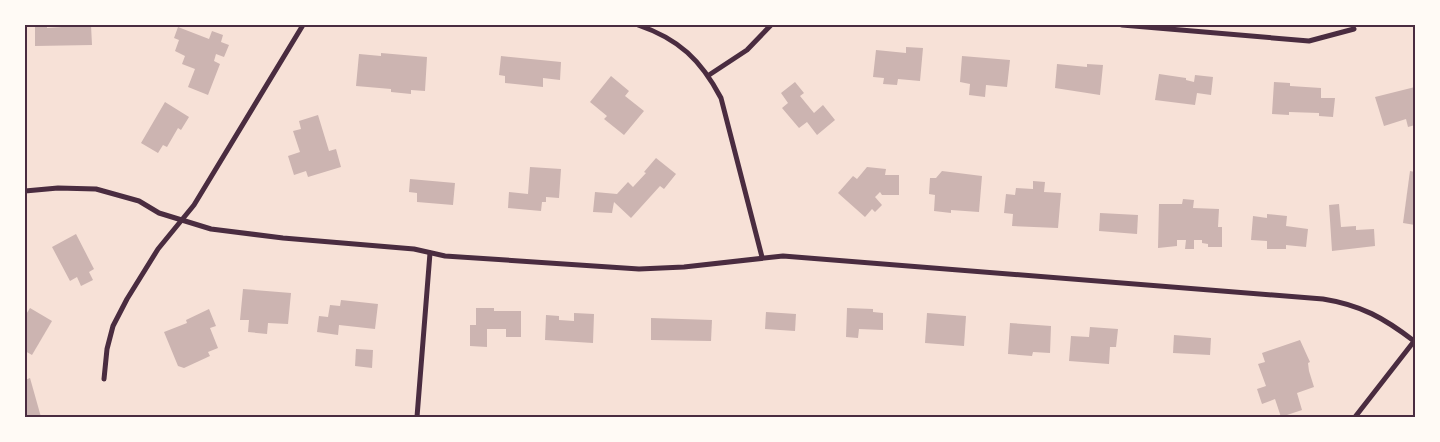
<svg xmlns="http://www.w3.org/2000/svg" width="1440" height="442" font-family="'Source Sans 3',sans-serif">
  <rect width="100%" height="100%" fill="#f7e1d7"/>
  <g fill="#ccb4b1">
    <path d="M35 25H47V28L91 25 92 45 35 46Z"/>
    <path d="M178 27 209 39 212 31 223 35 221 42 229 45 224 57 216 54 214 61 220 64 208 95 188 87 195 69 182 64 185 56 175 51 179 40 174 38Z"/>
    <path d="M906 47 923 48 920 81 898 79 897 85 883 84 884 78 873 77 876 50 906 53Z"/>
    <path d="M381 53 427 57 425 91 411 90V94L391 92V89L356 86 359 54 381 56Z"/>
    <path d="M501 56 561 62 560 80 543 78V87L505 83V76L499 75Z"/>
    <path d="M962 56 1010 60 1007 87 986 85 985 97 969 95 970 84 960 82Z"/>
    <path d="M1057 64 1087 67V64L1103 65 1100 95 1055 88Z"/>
    <path d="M1159 74 1186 78V80L1194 82 1195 75 1213 77 1211 95 1197 93 1195 105 1155 100Z"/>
    <path d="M611 76 629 91 625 96 644 111 624 135 604 119 607 116 590 102Z"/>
    <path d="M795 82 804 93 800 96 814 113 823 105 835 120 817 135 807 122 799 128 782 108 788 103 781 93Z"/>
    <path d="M1274 82 1290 83V86L1321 88V98H1335L1333 117 1319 116V113L1289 112V115L1272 114Z"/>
    <path d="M1415 87V125L1408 127 1406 119 1384 126 1375 97Z"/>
    <path d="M165 102 189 117 181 130 178 128 167 147 163 145 158 153 141 143Z"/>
    <path d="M318 115 329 151 336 149 341 167 308 177 306 171 294 175 288 156 300 152 293 131 301 129 299 121Z"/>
    <path d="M656 158 676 174 664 189 660 186 631 218 614 202 612 213 593 212 595 192 617 194 628 182 633 187 646 173 644 172Z"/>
    <path d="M530 167 561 169 559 198 546 197V202H542L541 211 508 208 509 192 528 194Z"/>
    <path d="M867 167 886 169 885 175H899V195H882L880 192 875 197 882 205 875 212 872 209 865 217 838 193 853 176 857 179Z"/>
    <path d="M942 171 982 176 979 212 951 210V213L934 211 935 195 929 194 930 178H936Z"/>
    <path d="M1410 171 1415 172V225L1403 223Z"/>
    <path d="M410 179 455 183 453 205 417 202V193L409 192Z"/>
    <path d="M1033 181 1045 182 1044 192 1061 193 1058 228 1012 226 1013 214 1004 213 1006 194 1015 195 1016 188 1033 189Z"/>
    <path d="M1183 199 1194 200 1193 208 1219 209 1218 227H1222V247H1208V244L1202 243V240H1194V249H1185L1186 240H1177V246L1158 248 1159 204H1182Z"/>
    <path d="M1339 204 1341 227 1356 226V230L1374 229 1375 246 1332 251 1329 205Z"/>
    <path d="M1100 213 1138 215 1137 234 1099 231Z"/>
    <path d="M1267 214 1287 216 1286 226 1308 229 1306 247 1286 245V249H1267V241L1251 240 1253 216 1267 218Z"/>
    <path d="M76 234 94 269 89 272 93 280 81 286 77 277 70 281 52 247Z"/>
    <path d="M243 289 291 293 288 324 268 323 267 334 248 332 249 320H240Z"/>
    <path d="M341 300 378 304 375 329 339 325 338 335 317 332 319 316 328 317 330 305 340 306Z"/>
    <path d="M30 308 52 321 32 355 25 351V316Z"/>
    <path d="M476 308H494V311H521V337H506V329H487V347L470 346V325H476Z"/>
    <path d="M847 308 873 309V312L883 313V330L859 329 858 338 846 337Z"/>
    <path d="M209 309 216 326 210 328 218 348 208 352 210 356 184 368 178 366 164 332 187 323 186 320Z"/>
    <path d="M766 312 796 314 795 331 765 329Z"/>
    <path d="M574 313 594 314 593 343 545 340 546 315 559 316V320L574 321Z"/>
    <path d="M927 313 966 316 964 346 925 343Z"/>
    <path d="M651 318 712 320 711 341 651 340Z"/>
    <path d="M1010 323 1051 326 1050 353 1033 352 1032 356 1008 354Z"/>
    <path d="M1090 327 1118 329 1116 347H1110L1109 364 1069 361 1071 336 1089 337Z"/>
    <path d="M1174 335 1211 338 1210 355 1173 353Z"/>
    <path d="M1300 340 1310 362 1308 363 1309 371 1314 387 1297 393 1302 410 1281 417 1275 399 1262 404 1257 389 1266 386 1258 364 1265 362 1262 353Z"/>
    <path d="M356 349 373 350 372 368 355 366Z"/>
    <path d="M30 378 41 417H25V380Z"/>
  </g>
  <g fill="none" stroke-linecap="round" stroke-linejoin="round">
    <g stroke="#4a2c40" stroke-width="5">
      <path d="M638 25C679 39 701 60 721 98L762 257"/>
      <path d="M1122 25 1309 41 1354 29"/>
      <path d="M709 75 747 50 771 25"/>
      <path d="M25 191 58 188 96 189 139 201 159 213 211 229 283 238 414 249 445 256 639 269 684 267 783 256 1323 299C1361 305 1384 318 1414 341"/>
      <path d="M104 379 107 349 113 326 127 299 158 249 194 205 303 25"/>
      <path d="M417 417 430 253"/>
      <path d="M1355 417 1415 340"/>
    </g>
  </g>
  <rect width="1440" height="442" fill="none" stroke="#fffaf5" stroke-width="52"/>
  <rect x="26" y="26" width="1388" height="390" fill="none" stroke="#4a2c40" stroke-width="2"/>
</svg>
